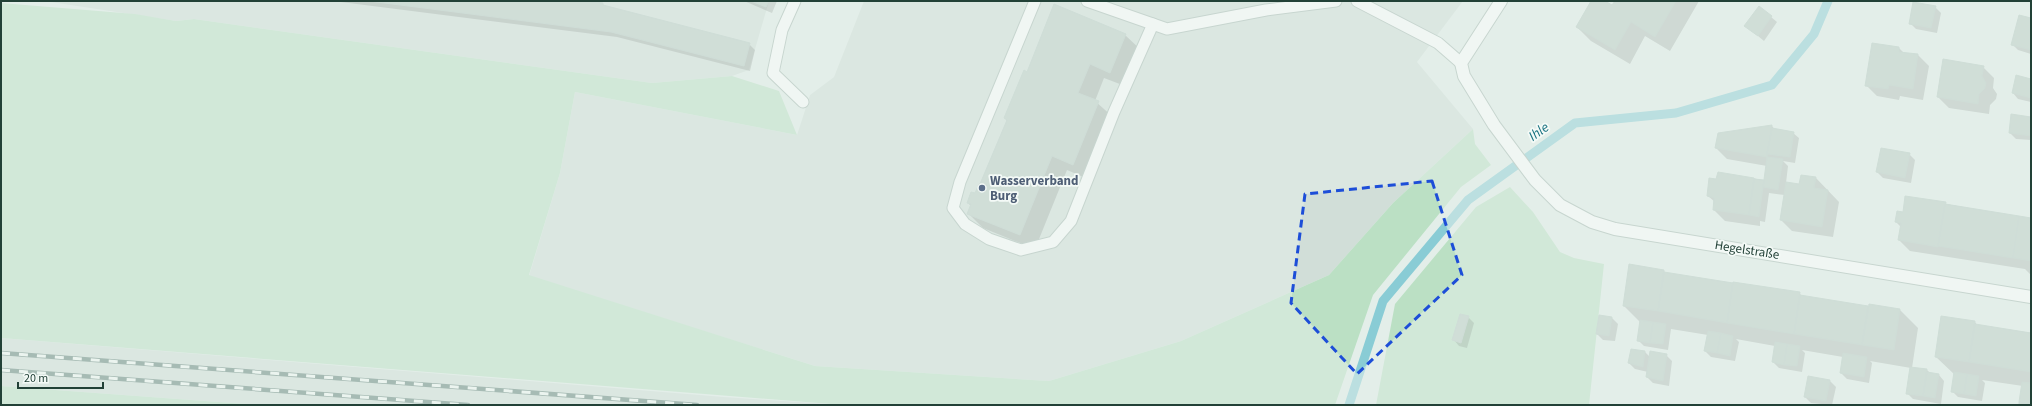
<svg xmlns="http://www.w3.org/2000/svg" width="2032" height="406" font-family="'Source Sans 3',sans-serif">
  <rect width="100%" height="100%" fill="#e3eee9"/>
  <g fill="#d1ded8">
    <path d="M44 1H769L749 70 732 76 652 83 194 19 176 21Z"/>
    <path d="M864 1H1463L1417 62 1473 129 1393 203 1329 275 1181 341 1049 381 815 366 529 276 560 173 575 92 797 135 810 95 834 77Z"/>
    <path d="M1 338 724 397 843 405H261L1 386Z"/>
  </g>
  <g fill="#bbe0c4">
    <path d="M1 3 135 14 176 21 194 19 652 83 732 76 779 91 797 135 575 92 560 173 529 275 815 366 1049 381 1181 341 1329 275 1393 203 1473 129 1475 144 1491 165 1461 187 1373 295 1335 405H843L1 338Z"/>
    <path d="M1510 187 1533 212 1560 252 1574 258 1604 264 1589 405H1376L1395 304 1476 207Z"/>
    <path d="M1 386 261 405H1Z"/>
  </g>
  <g fill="#0003">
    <path d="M333 1H580L602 4 605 6 749 44 755 50 750 71 617 37Z"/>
    <path d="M744 1H777L772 13Z"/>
    <path d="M1592 1H1603L1612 7 1616 1H1699L1670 51 1645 36 1630 64 1591 41 1577 27Z"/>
    <path d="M1935 7 1941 13 1937 33 1916 29 1910 23Z"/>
    <path d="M1771 17 1777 22 1764 41 1746 26Z"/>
    <path d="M2031 19V54L2018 50 2012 44Z"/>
    <path d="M1125 35 1140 49 1125 86 1104 78 1095 101 1113 117 1088 179 1067 170 1035 249 983 228 968 213 971 206 968 203 976 195 1007 121 1005 118 1027 73Z"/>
    <path d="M1899 48 1904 53 1918 55 1929 66 1923 100 1900 96 1899 100 1877 96 1866 85Z"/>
    <path d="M1983 67 1994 78 1993 88 1997 94 1996 99 1990 105 1989 114 1949 108 1938 97Z"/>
    <path d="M2017 76 2031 80V102L2018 99 2013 93Z"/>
    <path d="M2031 118V140L2016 139 2010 133Z"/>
    <path d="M1772 126 1775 130 1793 133 1799 138 1795 163 1783 161 1788 166 1786 183 1800 186 1816 178 1839 202 1833 237 1792 231 1781 220 1785 195 1769 193 1765 222 1760 221V226L1725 221 1714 210 1715 202 1708 196 1717 180 1753 178 1765 181 1767 166 1727 159 1716 148Z"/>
    <path d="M1909 154 1915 160 1911 183 1883 178 1877 172Z"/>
    <path d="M1906 197 2031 219V275L2025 269 1910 251 1899 240 1901 227 1896 222 1904 213Z"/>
    <path d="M1664 271 1666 274 1799 293 1803 297 1869 307V305L1900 310 1918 328 1912 368 1927 370 1931 374 1939 375 1944 381 1941 404 1913 399 1907 393 1911 368 1870 361 1872 363 1869 383 1847 379 1841 373 1843 357 1802 350 1805 353 1802 372 1779 368 1773 362 1775 346 1736 339 1739 342 1735 361 1711 357 1705 351 1708 335 1671 329 1668 350 1644 346 1638 340 1641 323 1624 306Z"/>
    <path d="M1600 316 1612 318 1618 324 1615 341 1603 340 1597 334Z"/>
    <path d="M1468 317 1474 323 1467 348 1459 346 1454 340Z"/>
    <path d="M1975 322 1977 325 2031 333V405H2019L2023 386 1982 380 1985 383 1982 401 1958 397 1952 391 1955 375 1936 357Z"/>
    <path d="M1632 350 1645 352 1650 357 1666 355 1672 361 1669 386 1653 383 1647 377 1648 372 1635 369 1629 363Z"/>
    <path d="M1830 381 1836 387 1832 405 1811 403 1805 397Z"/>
  </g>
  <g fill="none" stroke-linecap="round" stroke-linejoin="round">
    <path stroke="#89ccd5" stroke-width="9" d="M1349 405 1383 301 1468 200 1575 123 1676 113 1772 85 1814 34 1828 1"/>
  </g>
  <g fill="#b8c9c2" stroke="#b5c8c0">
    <path d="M369 1H587L603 3V5L750 43 744 66 611 32Z"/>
    <path d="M751 1H769L766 7Z"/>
    <path d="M1591 1H1605L1612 5 1615 1H1676L1655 37 1631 22 1615 50 1576 27Z"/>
    <path d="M1913 2 1936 6 1931 28 1909 24Z"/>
    <path d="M1054 4 1126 34 1110 73 1090 64 1078 93 1099 101 1073 165 1052 156 1020 235 967 214 971 204 967 203 971 192 975 193 979 184H980L1007 120 1004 118 1024 70 1027 72Z"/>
    <path d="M1759 6 1772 16 1758 36 1744 26Z"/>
    <path d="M2019 15 2031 18V50L2011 45Z"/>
    <path d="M1872 43 1899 47V52L1918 54 1913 89 1889 85 1888 89 1865 86Z"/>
    <path d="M1943 59 1984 66 1982 76 1986 83 1985 88 1979 94 1978 104 1937 97Z"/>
    <path d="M2016 75 2031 79V98L2012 93Z"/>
    <path d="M2011 114 2031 117V136L2009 133Z"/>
    <path d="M1772 125 1767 157 1715 148 1718 133Z"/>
    <path d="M1772 128 1794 132 1790 157 1767 154Z"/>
    <path d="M1881 148 1910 153 1905 178 1876 172Z"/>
    <path d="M1767 157 1783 159 1778 190 1763 187Z"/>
    <path d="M1718 172 1754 178 1749 215 1713 210 1714 198 1707 196 1709 178 1716 179Z"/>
    <path d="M1801 175 1816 177 1814 188 1828 190 1822 227 1780 220 1786 182 1799 184Z"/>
    <path d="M1754 179 1764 180 1759 217 1749 215Z"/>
    <path d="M1905 196 1946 202 1938 247 1898 240 1901 223 1895 222 1897 211 1903 212Z"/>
    <path d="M1945 204 2019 216 2013 258 1938 246Z"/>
    <path d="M2019 216 2031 218V261L2013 258Z"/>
    <path d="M1629 264 1664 270 1658 311 1623 306Z"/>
    <path d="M1664 272 1733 283 1727 323 1658 311Z"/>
    <path d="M1733 282 1800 292 1794 334 1727 323Z"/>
    <path d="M1800 295 1868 306 1862 345 1794 334Z"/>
    <path d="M1869 304 1900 309 1894 350 1862 345Z"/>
    <path d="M1460 314 1469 316 1461 343 1452 340Z"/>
    <path d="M1599 315 1612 317 1609 336 1596 334Z"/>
    <path d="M1941 316 1975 321 1969 362 1935 357Z"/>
    <path d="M1640 320 1653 322 1650 343 1637 341Z"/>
    <path d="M1653 322 1666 324 1663 344 1650 343Z"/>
    <path d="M1975 324 2031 333V372L1969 362Z"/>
    <path d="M1708 331 1721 333 1717 353 1704 351Z"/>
    <path d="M1721 333 1733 336 1730 356 1717 353Z"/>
    <path d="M1775 342 1787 344 1784 365 1772 362Z"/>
    <path d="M1787 344 1800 346 1797 366 1784 365Z"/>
    <path d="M1631 349 1645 351 1643 367 1628 363Z"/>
    <path d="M1650 351 1667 354 1663 381 1646 377Z"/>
    <path d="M1843 353 1867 357 1864 377 1840 373Z"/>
    <path d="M1910 367 1927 369 1923 396 1906 394Z"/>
    <path d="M1927 372 1939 374 1935 398 1923 396Z"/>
    <path d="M1954 372 1967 374 1964 394 1951 392Z"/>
    <path d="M1967 374 1979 376 1976 396 1964 394Z"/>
    <path d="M1808 376 1830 380 1826 401 1804 397Z"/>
    <path d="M2022 382 2031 383V405L2019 402Z"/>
    <path d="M2019 402 2031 405H2019Z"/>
  </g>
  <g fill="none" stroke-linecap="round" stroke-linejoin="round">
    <defs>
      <g id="service">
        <path d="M795 1 782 30 773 73 803 102"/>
        <path d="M1035 1 960 182 953 208 965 224 989 239 1021 250 1053 242 1071 221 1114 112 1153 24"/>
        <path d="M1087 1 1167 29 1266 10 1336 1"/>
        <path d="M1357 1 1438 43 1461 63"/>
      </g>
      <path id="minor" d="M1501 1 1461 63 1464 76 1494 125 1535 180 1560 205 1592 222 1615 229 2031 297"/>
    </defs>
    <use href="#service" stroke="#a5b7b0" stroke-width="13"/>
    <use href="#minor" stroke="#a5b7b0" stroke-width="14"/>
    <use href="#service" stroke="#fff" stroke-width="11"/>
    <use href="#minor" stroke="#fff" stroke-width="12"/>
    <defs>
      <g id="rail">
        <path d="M1 353 697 405"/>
        <path d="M1 370 468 405"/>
      </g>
    </defs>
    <use href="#rail" stroke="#5c7c73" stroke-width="4.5"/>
    <use href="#rail" stroke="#f4faf7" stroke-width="3" stroke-dasharray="9" stroke-linecap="butt"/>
  </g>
  <path d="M0 0H2032V406H0ZM1432 181 1462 275 1357 374 1291 303 1305 194Z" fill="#e3eee9" fill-opacity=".55" fill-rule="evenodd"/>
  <path fill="none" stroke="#1d4ed8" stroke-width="3" stroke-dasharray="8 5" stroke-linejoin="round" d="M1432 181 1462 275 1357 374 1291 303 1305 194Z"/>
  <circle fill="#5c6f8a" stroke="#f4faf7" stroke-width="1.5" cx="982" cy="188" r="4"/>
  <g text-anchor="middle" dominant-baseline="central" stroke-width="3.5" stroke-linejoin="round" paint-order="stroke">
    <g font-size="13" font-weight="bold" fill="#4e5e75" stroke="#f4faf7" text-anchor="start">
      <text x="990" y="181">Wasserverband<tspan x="990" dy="15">Burg</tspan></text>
    </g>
    <g font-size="13" fill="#224137" stroke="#f4faf7">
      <text transform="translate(1747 250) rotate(9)">Hegelstraße</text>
    </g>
    <g font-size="14" font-style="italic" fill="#187280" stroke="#f4faf7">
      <text transform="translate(1539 132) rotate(-36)">Ihle</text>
    </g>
  </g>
  <rect width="2032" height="406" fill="none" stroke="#224137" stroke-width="4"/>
  <path d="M18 382v6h85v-6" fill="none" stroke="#224137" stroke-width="2"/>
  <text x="24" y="382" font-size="12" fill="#224137" stroke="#f4faf7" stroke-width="3" paint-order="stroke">20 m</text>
</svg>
